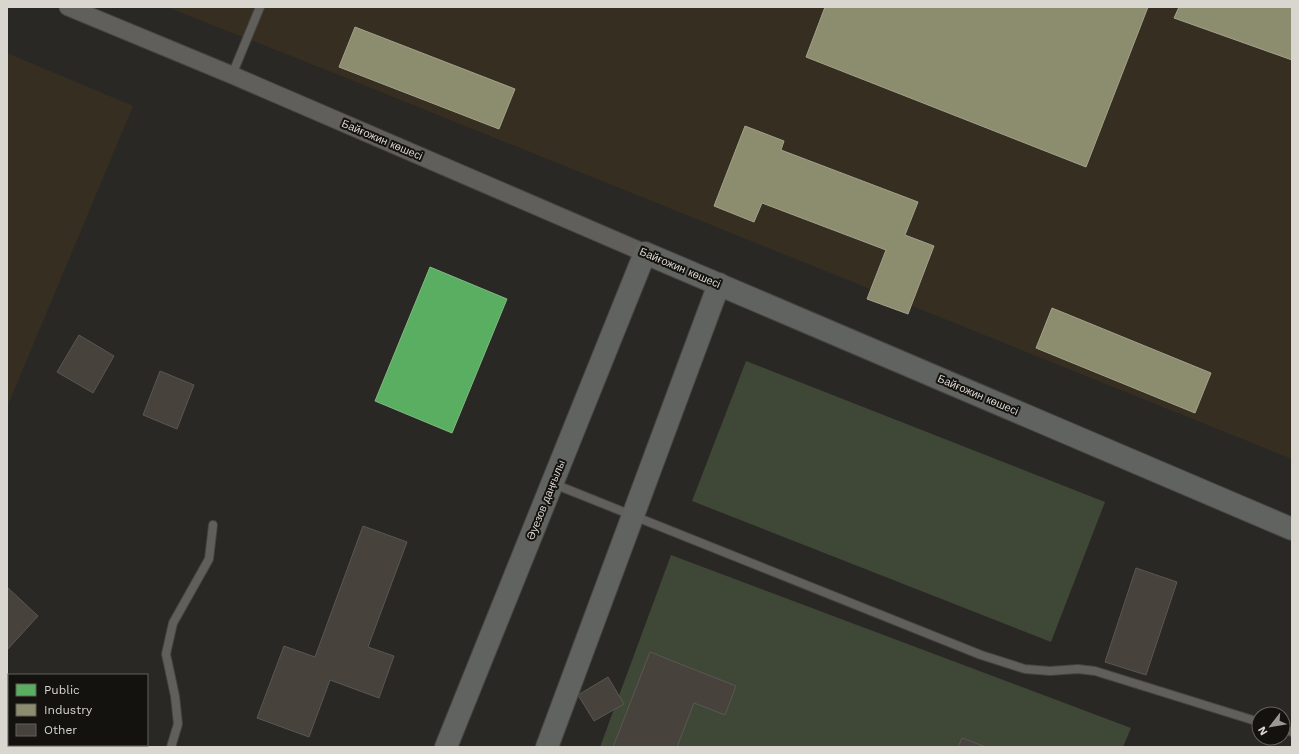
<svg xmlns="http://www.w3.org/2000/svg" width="1299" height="754" font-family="'Work Sans',sans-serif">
  <rect width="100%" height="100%" fill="#2a2824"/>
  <g fill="#362f21">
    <path d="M167 7H1292V459L329 71Z"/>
    <path d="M7 53 133 106 7 407Z"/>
  </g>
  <g fill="#3f4737">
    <path d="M746 361 1105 502 1051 642 692 501Z"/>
    <path d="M671 555 1131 728 1123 747H600Z"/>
  </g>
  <path fill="#5aae61" stroke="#80ba82" d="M430 267 507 299 452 433 375 401Z"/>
  <g fill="#8c8c6e" stroke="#a3a28b">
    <path d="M825 7H1148L1086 167 806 57Z"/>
    <path d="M1179 7H1292V60L1174 18Z"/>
    <path d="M355 27 515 89 499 129 339 67Z"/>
    <path d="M745 126 784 141 781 150 918 202 905 235 934 246 908 314 867 299 886 250 762 203 754 222 714 206Z"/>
    <path d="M1052 308 1211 373 1195 413 1036 348Z"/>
  </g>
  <g fill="#47423c" stroke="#595753">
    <path d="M79 335 114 356 93 393 57 372Z"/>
    <path d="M160 371 194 385 177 429 143 415Z"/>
    <path d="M363 526 407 542 368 647 394 656 379 698 330 680 309 737 257 718 284 646 315 657Z"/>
    <path d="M1136 568 1177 582 1146 675 1105 662Z"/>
    <path d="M7 587 38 616 7 650Z"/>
    <path d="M650 652 736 686 725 715 694 703 677 747H613Z"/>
    <path d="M608 677 624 704 594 721 578 695Z"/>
    <path d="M962 738 986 747H958Z"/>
  </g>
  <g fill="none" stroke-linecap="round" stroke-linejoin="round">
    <defs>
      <g id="service">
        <path d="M232 75 260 7"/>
        <path d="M554 484 981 655 1025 669 1050 671 1078 669 1095 671 1259 722"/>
        <path d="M1283 729 1292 732"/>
        <path d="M171 747 178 724 175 696 166 654 173 623 209 559 213 525"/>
      </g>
      <path id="minor" d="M68 7 232 75 645 253"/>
      <g id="secondary">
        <path d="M446 747 645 253 1292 529"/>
        <path d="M547 747 719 284"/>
      </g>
    </defs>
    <use href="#service" stroke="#464440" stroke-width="10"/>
    <use href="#minor" stroke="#464440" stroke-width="19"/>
    <use href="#secondary" stroke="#464440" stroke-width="24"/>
    <use href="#service" stroke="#615f5b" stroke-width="8"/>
    <use href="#minor" stroke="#615f5b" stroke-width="17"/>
    <use href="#secondary" stroke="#606360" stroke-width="22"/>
  </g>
  <g text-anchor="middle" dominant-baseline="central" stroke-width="4" stroke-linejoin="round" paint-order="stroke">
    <g font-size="11" fill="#d9d6d0" stroke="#14120e">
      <text transform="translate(382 140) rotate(23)">Байғожин көшесі</text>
      <text transform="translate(680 268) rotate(23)">Байғожин көшесі</text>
      <text transform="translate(978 395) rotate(23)">Байғожин көшесі</text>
      <text transform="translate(546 500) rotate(-68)">Әуезов даңғылы</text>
    </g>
  </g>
  <rect width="1299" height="754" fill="none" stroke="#d9d6d0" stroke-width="16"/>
  <rect x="8" y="674" width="140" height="72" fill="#14120e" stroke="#63605c"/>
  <rect x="16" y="684" width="20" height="12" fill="#5aae61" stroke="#63605c"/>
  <text x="44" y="694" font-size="12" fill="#d9d6d0">Public</text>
  <rect x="16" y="704" width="20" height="12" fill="#8c8c6e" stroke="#63605c"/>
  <text x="44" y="714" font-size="12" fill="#d9d6d0">Industry</text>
  <rect x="16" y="724" width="20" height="12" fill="#47423c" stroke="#63605c"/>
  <text x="44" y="734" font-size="12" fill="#d9d6d0">Other</text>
  <g transform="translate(1271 726) rotate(239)"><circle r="19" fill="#14120e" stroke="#63605c"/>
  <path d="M0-3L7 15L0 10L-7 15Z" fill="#9c9994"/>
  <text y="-6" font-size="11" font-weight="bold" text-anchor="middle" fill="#d9d6d0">N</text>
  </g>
</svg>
